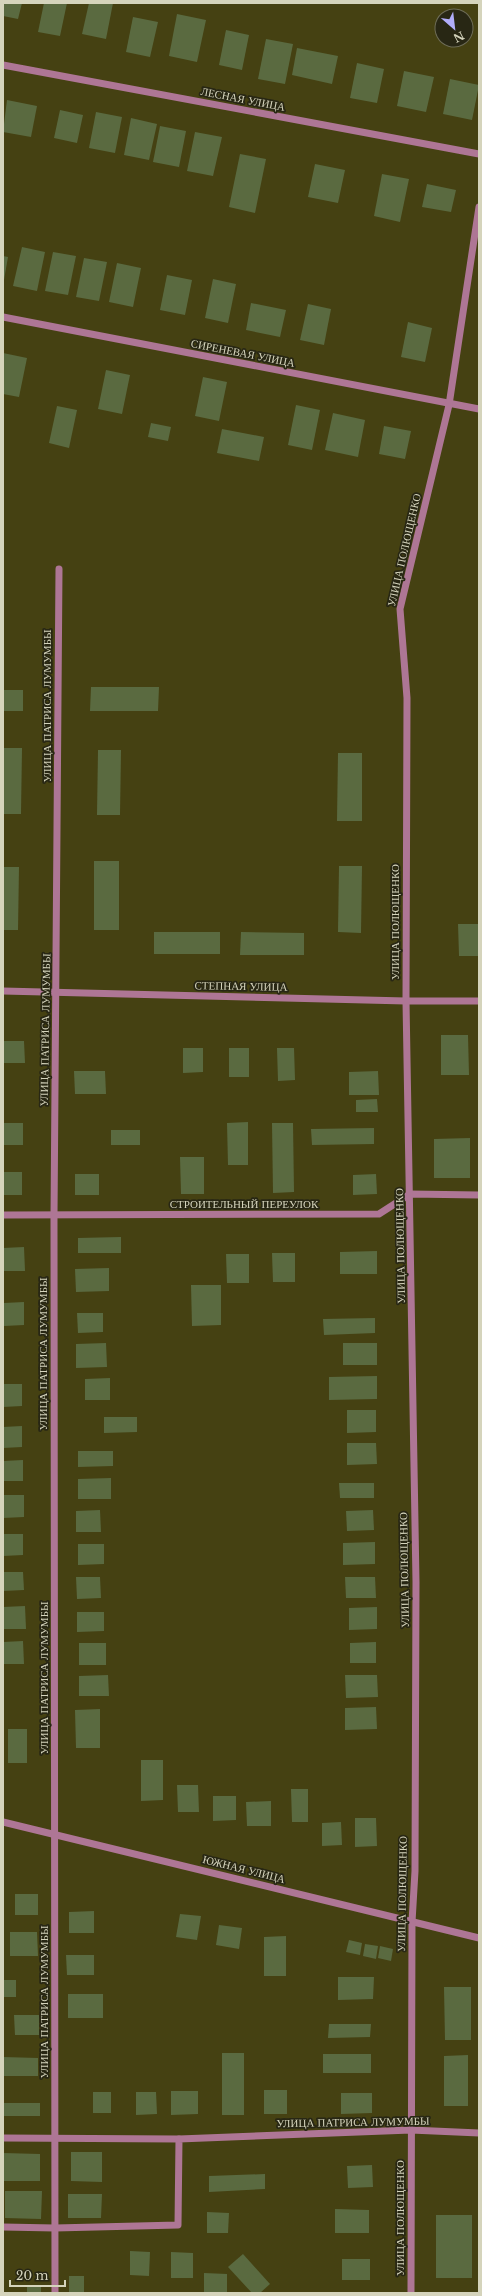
<svg xmlns="http://www.w3.org/2000/svg" width="482" height="2296" font-family="'Libre Baskerville',serif">
  <rect width="100%" height="100%" fill="#454112"/>
  <g fill="#5a6a40">
    <path d="M3 3H22L18 19 3 16Z"/>
    <path d="M44 3H67L60 36 38 32Z"/>
    <path d="M89 3H113L106 39 82 34Z"/>
    <path d="M177 14 206 20 197 62 169 56Z"/>
    <path d="M133 17 158 22 150 57 126 52Z"/>
    <path d="M226 30 249 35 242 70 219 65Z"/>
    <path d="M266 39 293 44 285 84 258 79Z"/>
    <path d="M297 48 338 56 332 84 292 75Z"/>
    <path d="M357 63 384 69 377 103 350 98Z"/>
    <path d="M404 71 434 77 426 112 397 106Z"/>
    <path d="M450 79 479 85 472 120 443 114Z"/>
    <path d="M7 100 37 106 31 137 3 132Z"/>
    <path d="M60 110 83 115 77 143 54 138Z"/>
    <path d="M96 112 122 117 115 153 89 148Z"/>
    <path d="M131 118 157 124 149 160 124 155Z"/>
    <path d="M160 126 186 131 179 167 153 162Z"/>
    <path d="M195 132 222 137 213 176 187 171Z"/>
    <path d="M240 154 266 159 255 213 229 207Z"/>
    <path d="M315 164 345 170 338 203 308 197Z"/>
    <path d="M382 174 409 179 400 222 374 216Z"/>
    <path d="M427 184 456 190 451 212 422 207Z"/>
    <path d="M22 247 45 252 37 291 13 286Z"/>
    <path d="M53 252 76 256 68 295 45 291Z"/>
    <path d="M3 256 8 257 4 280H3Z"/>
    <path d="M84 258 107 262 99 301 76 297Z"/>
    <path d="M117 263 141 268 133 307 109 302Z"/>
    <path d="M167 275 192 280 185 315 160 310Z"/>
    <path d="M213 279 236 284 228 323 205 318Z"/>
    <path d="M251 303 286 310 280 337 246 330Z"/>
    <path d="M308 304 331 309 324 345 300 340Z"/>
    <path d="M408 322 432 328 425 362 401 357Z"/>
    <path d="M3 353 27 358 19 397 3 394Z"/>
    <path d="M106 370 130 375 122 414 98 409Z"/>
    <path d="M203 377 227 382 219 421 195 416Z"/>
    <path d="M296 405 320 410 312 450 288 445Z"/>
    <path d="M57 406 77 410 69 448 49 443Z"/>
    <path d="M333 413 365 420 358 457 325 450Z"/>
    <path d="M151 423 171 427 168 441 148 437Z"/>
    <path d="M384 426 411 431 405 459 379 454Z"/>
    <path d="M222 429 264 437 259 461 217 453Z"/>
    <path d="M91 687H159L158 711H90Z"/>
    <rect x="3" y="690" width="20" height="21"/>
    <path d="M3 748H22L21 814H3Z"/>
    <path d="M98 750H121L120 815H97Z"/>
    <path d="M338 753H362V821H337Z"/>
    <rect x="94" y="861" width="25" height="69"/>
    <path d="M339 866H362L361 933 338 932Z"/>
    <path d="M3 867H19L18 930H3Z"/>
    <path d="M458 924H479V956H459Z"/>
    <rect x="154" y="932" width="66" height="22"/>
    <path d="M241 932 304 933V955H240Z"/>
    <path d="M441 1035H468L469 1075H441Z"/>
    <path d="M3 1041H24L25 1063H3Z"/>
    <path d="M183 1048H203V1072L183 1073Z"/>
    <rect x="229" y="1048" width="20" height="29"/>
    <path d="M277 1048H294L295 1080 278 1081Z"/>
    <path d="M74 1071H105L106 1094H75Z"/>
    <path d="M378 1071 379 1095H349V1072Z"/>
    <path d="M377 1099 378 1112H356V1100Z"/>
    <path d="M248 1122V1165H228L227 1123Z"/>
    <rect x="3" y="1123" width="20" height="22"/>
    <path d="M272 1123H293L294 1192 273 1193Z"/>
    <path d="M374 1128V1144L312 1145 311 1129Z"/>
    <rect x="111" y="1130" width="29" height="15"/>
    <path d="M470 1138V1178H434V1139Z"/>
    <path d="M180 1157H204V1194H181Z"/>
    <rect x="3" y="1172" width="19" height="23"/>
    <rect x="75" y="1174" width="24" height="21"/>
    <path d="M376 1174 377 1194 353 1195V1175Z"/>
    <path d="M121 1237V1253H78V1238Z"/>
    <path d="M24 1247 25 1271H3V1248Z"/>
    <path d="M377 1251V1274H340V1252Z"/>
    <path d="M272 1253H295V1282H273Z"/>
    <path d="M226 1254H249V1283H227Z"/>
    <path d="M109 1268V1291L76 1292 75 1269Z"/>
    <path d="M191 1285H221V1325L192 1326Z"/>
    <path d="M24 1302V1325L4 1326V1303Z"/>
    <path d="M77 1313H103V1332L78 1333Z"/>
    <path d="M375 1318V1333L324 1335 323 1319Z"/>
    <path d="M106 1343 107 1367 76 1368V1344Z"/>
    <rect x="343" y="1343" width="34" height="22"/>
    <path d="M377 1376V1399L329 1400V1377Z"/>
    <path d="M110 1378V1400H85V1379Z"/>
    <path d="M3 1384H22V1406L3 1407Z"/>
    <path d="M347 1410H376V1432L347 1433Z"/>
    <path d="M104 1417H137V1432L104 1433Z"/>
    <path d="M22 1426V1447L3 1448V1427Z"/>
    <path d="M347 1443H376L377 1464 347 1465Z"/>
    <path d="M78 1451H113V1466L78 1467Z"/>
    <path d="M23 1460V1481H3V1461Z"/>
    <path d="M111 1478V1499H78V1479Z"/>
    <path d="M339 1483H374V1498H340Z"/>
    <path d="M3 1495H24V1517L3 1518Z"/>
    <path d="M100 1510 101 1532H76V1511Z"/>
    <path d="M373 1510 374 1530 347 1531 346 1511Z"/>
    <path d="M3 1534H23V1555L3 1556Z"/>
    <path d="M375 1542V1564L343 1565V1543Z"/>
    <path d="M78 1544H104V1564L78 1565Z"/>
    <path d="M3 1572H23L24 1590 3 1591Z"/>
    <path d="M76 1577H100L101 1598 77 1599Z"/>
    <path d="M345 1577H375L376 1598H346Z"/>
    <path d="M25 1606 26 1629H3V1607Z"/>
    <path d="M377 1607V1629L349 1630V1608Z"/>
    <path d="M77 1612H104V1631L77 1632Z"/>
    <path d="M23 1641 24 1664H3V1642Z"/>
    <path d="M376 1642V1663H350V1643Z"/>
    <rect x="79" y="1643" width="27" height="22"/>
    <path d="M108 1675 109 1696H79V1676Z"/>
    <path d="M345 1675H377L378 1697 346 1698Z"/>
    <path d="M376 1707 377 1729 345 1730V1708Z"/>
    <path d="M100 1709V1748H76L75 1710Z"/>
    <rect x="8" y="1729" width="19" height="34"/>
    <path d="M141 1760H163V1800L141 1801Z"/>
    <path d="M177 1785H198L199 1812H178Z"/>
    <path d="M291 1789H308V1822H292Z"/>
    <path d="M213 1796H236V1820L213 1821Z"/>
    <path d="M271 1801V1826H247L246 1802Z"/>
    <path d="M355 1818H376L377 1846 355 1847Z"/>
    <path d="M341 1822 342 1845 322 1846V1823Z"/>
    <rect x="15" y="1894" width="23" height="21"/>
    <path d="M94 1911V1933H69V1912Z"/>
    <path d="M180 1914 201 1916 197 1940 176 1937Z"/>
    <path d="M219 1925 242 1928 239 1949 216 1945Z"/>
    <path d="M10 1932H37L38 1956H10Z"/>
    <path d="M286 1936V1976H264V1937Z"/>
    <path d="M349 1940 362 1943 360 1955 346 1952Z"/>
    <path d="M365 1944 378 1946 376 1959 363 1956Z"/>
    <path d="M380 1946 393 1949 391 1961 378 1958Z"/>
    <path d="M66 1955H94V1975H67Z"/>
    <path d="M338 1977H374L373 1999 338 2000Z"/>
    <rect x="3" y="1980" width="13" height="17"/>
    <path d="M444 1987H471V2040H445Z"/>
    <rect x="68" y="1994" width="35" height="24"/>
    <path d="M14 2015H39V2035H15Z"/>
    <path d="M329 2024H371L370 2037 328 2038Z"/>
    <rect x="222" y="2053" width="22" height="62"/>
    <rect x="323" y="2054" width="48" height="19"/>
    <path d="M468 2055V2106H444V2056Z"/>
    <path d="M3 2057 38 2058V2076H3Z"/>
    <rect x="264" y="2090" width="23" height="24"/>
    <path d="M171 2091H198V2114L171 2115Z"/>
    <rect x="93" y="2092" width="18" height="21"/>
    <path d="M136 2092H156L157 2114 136 2115Z"/>
    <path d="M341 2093H372V2113L341 2114Z"/>
    <rect x="3" y="2103" width="37" height="13"/>
    <path d="M71 2152H102V2182L71 2181Z"/>
    <path d="M3 2153 40 2154V2181H3Z"/>
    <path d="M372 2165 373 2187 348 2188 347 2166Z"/>
    <path d="M265 2174V2189L209 2192V2176Z"/>
    <path d="M5 2191H42L41 2219 5 2218Z"/>
    <path d="M68 2194H102L101 2218H68Z"/>
    <path d="M335 2209 369 2210V2233H335Z"/>
    <path d="M207 2212 229 2213 228 2233H207Z"/>
    <rect x="436" y="2215" width="36" height="63"/>
    <path d="M130 2251 150 2252 149 2276 130 2275Z"/>
    <path d="M171 2252 193 2253V2278H171Z"/>
    <path d="M243 2254 270 2284 260 2293H252L228 2267Z"/>
    <rect x="342" y="2259" width="28" height="21"/>
    <path d="M204 2273 227 2274V2293H204Z"/>
    <rect x="69" y="2276" width="15" height="17"/>
    <rect x="27" y="2286" width="14" height="7"/>
  </g>
  <g fill="none" stroke-linecap="round" stroke-linejoin="round">
    <g stroke="#ae7695" stroke-width="7">
      <path d="M3 65 479 154"/>
      <path d="M3 317 479 409"/>
      <path d="M3 991 406 1001H479"/>
      <path d="M3 1215 379 1214 410 1194 479 1195"/>
      <path d="M3 1822 479 1938"/>
      <path d="M3 2138 179 2139"/>
      <path d="M3 2227 55 2228 178 2225 179 2139 411 2130 479 2133"/>
      <path d="M55 2293 54 1216 59 569"/>
      <path d="M411 2293 412 1922 415 1871 416 1582 406 1001 407 698 400 609 449 405 479 207"/>
    </g>
  </g>
  <g text-anchor="middle" dominant-baseline="central" stroke-width="3.5" stroke-linejoin="round" paint-order="stroke">
    <g font-size="11" fill="#d5d4bc" stroke="#282714">
      <text transform="translate(243 99) rotate(11)">ЛЕСНАЯ УЛИЦА</text>
      <text transform="translate(243 353) rotate(11)">СИРЕНЕВАЯ УЛИЦА</text>
      <text transform="translate(404 550) rotate(-77)">УЛИЦА ПОЛЮЩЕНКО</text>
      <text transform="translate(47 706) rotate(-90)">УЛИЦА ПАТРИСА ЛУМУМБЫ</text>
      <text transform="translate(395 922) rotate(-90)">УЛИЦА ПОЛЮЩЕНКО</text>
      <text transform="translate(241 986) rotate(1)">СТЕПНАЯ УЛИЦА</text>
      <text transform="translate(45 1030) rotate(-89)">УЛИЦА ПАТРИСА ЛУМУМБЫ</text>
      <text x="244" y="1204">СТРОИТЕЛЬНЫЙ ПЕРЕУЛОК</text>
      <text transform="translate(400 1246) rotate(-91)">УЛИЦА ПОЛЮЩЕНКО</text>
      <text transform="translate(43 1354) rotate(-90)">УЛИЦА ПАТРИСА ЛУМУМБЫ</text>
      <text transform="translate(404 1570) rotate(-91)">УЛИЦА ПОЛЮЩЕНКО</text>
      <text transform="translate(44 1678) rotate(-90)">УЛИЦА ПАТРИСА ЛУМУМБЫ</text>
      <text transform="translate(244 1869) rotate(14)">ЮЖНАЯ УЛИЦА</text>
      <text transform="translate(402 1894) rotate(-89)">УЛИЦА ПОЛЮЩЕНКО</text>
      <text transform="translate(44 2002) rotate(-90)">УЛИЦА ПАТРИСА ЛУМУМБЫ</text>
      <text transform="translate(353 2122) rotate(-1)">УЛИЦА ПАТРИСА ЛУМУМБЫ</text>
      <text transform="translate(400 2218) rotate(-90)">УЛИЦА ПОЛЮЩЕНКО</text>
    </g>
  </g>
  <rect width="482" height="2296" fill="none" stroke="#d5d4bc" stroke-width="8"/>
  <g transform="translate(454 28) rotate(152)"><circle r="19" fill="#282714" stroke="#6d6c57"/>
  <path d="M0-3L7 15L0 10L-7 15Z" fill="#b1adfa"/>
  <text y="-6" font-size="11" font-weight="bold" text-anchor="middle" fill="#d5d4bc">N</text>
  </g>
  <path d="M10 2280v6h55v-6" fill="none" stroke="#d5d4bc" stroke-width="2"/>
  <text x="16" y="2280" font-size="12" fill="#d5d4bc" stroke="#282714" stroke-width="3" paint-order="stroke">20 m</text>
</svg>
